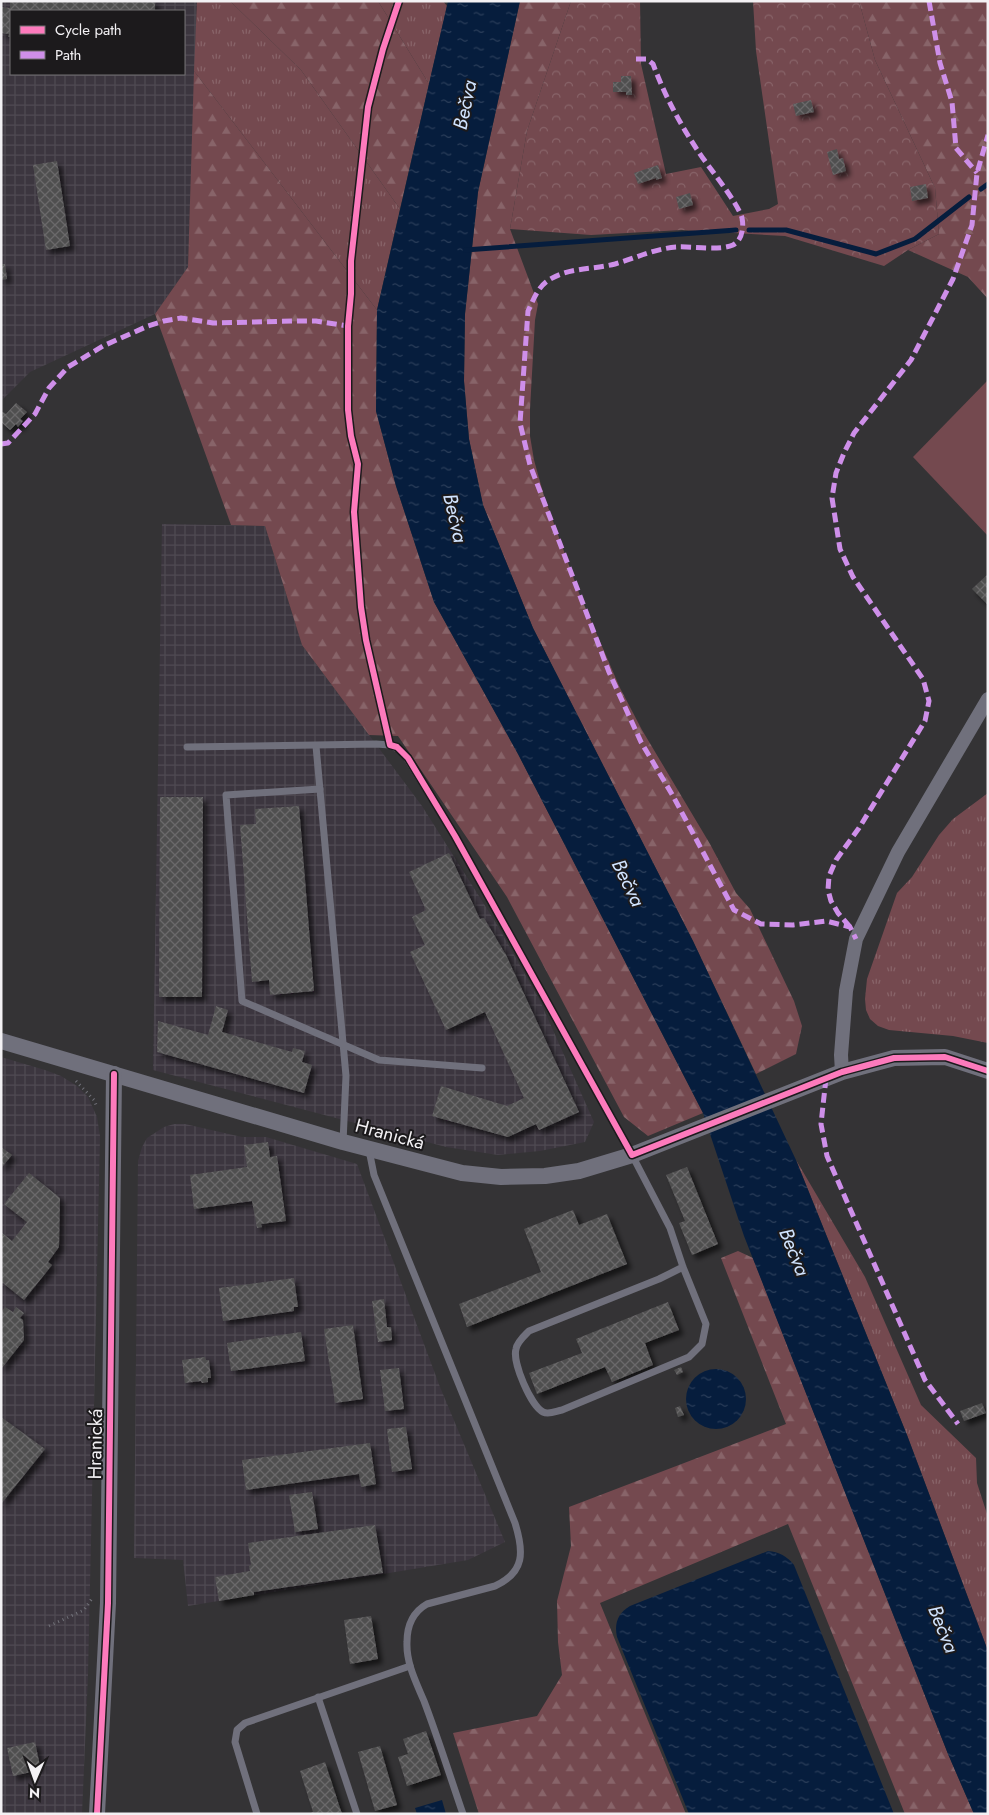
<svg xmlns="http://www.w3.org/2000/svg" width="989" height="1815" font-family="Jost,sans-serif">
  <defs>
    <pattern id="industrial-grid" width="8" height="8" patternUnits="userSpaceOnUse" patternTransform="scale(1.25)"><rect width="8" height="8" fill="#3c363f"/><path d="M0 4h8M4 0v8" fill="none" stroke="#4f4a52"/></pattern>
    <pattern id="grass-tufts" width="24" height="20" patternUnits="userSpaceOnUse" patternTransform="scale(1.25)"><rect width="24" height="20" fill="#74494f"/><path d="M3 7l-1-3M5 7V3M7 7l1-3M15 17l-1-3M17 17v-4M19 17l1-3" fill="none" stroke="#886469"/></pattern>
    <pattern id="forest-firs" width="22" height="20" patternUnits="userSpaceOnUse" patternTransform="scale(1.25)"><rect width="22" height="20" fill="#74494f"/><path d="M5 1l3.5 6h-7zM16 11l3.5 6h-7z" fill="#886469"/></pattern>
    <pattern id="park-crowns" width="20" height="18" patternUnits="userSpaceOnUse" patternTransform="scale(1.25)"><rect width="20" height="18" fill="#74494f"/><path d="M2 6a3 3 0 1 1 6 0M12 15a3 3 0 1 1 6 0" fill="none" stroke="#886469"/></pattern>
    <pattern id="water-ripples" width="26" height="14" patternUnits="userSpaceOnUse" patternTransform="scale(1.25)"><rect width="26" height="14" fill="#061d3d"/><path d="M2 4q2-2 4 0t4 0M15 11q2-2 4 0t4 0" fill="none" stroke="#2b3e5a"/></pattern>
    <pattern id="building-cross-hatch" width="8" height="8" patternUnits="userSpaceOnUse" patternTransform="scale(1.25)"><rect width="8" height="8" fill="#504f50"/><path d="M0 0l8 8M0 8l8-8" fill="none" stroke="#6a696a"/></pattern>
    <filter id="shadow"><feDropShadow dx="4.5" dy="4.5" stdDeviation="2.5" flood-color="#0009"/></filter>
  </defs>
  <rect width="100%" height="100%" fill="#343335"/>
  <g fill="url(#industrial-grid)" fill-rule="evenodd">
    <path d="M1 1H197L188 267 155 314 30 372 1 401ZM11 11H184V74H11Z"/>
    <path d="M162 524 265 526 302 645 422 806 496 923 540 1001 594 1122 585 1142 540 1151 498 1155 446 1147 153 1070Z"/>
    <path d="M1 1057 45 1070 61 1076 77 1086 88 1097 97 1117 100 1136 88 1675 82 1814H1Z"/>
    <path d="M174 1124H185L242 1137H266L357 1164 440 1387 505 1542 468 1560 188 1606 183 1560 134 1558 138 1161 142 1147 147 1138 164 1127Z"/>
  </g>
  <g fill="url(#grass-tufts)">
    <path d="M197 1H230L301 70 400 209 377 310 194 71Z"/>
    <path d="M378 1H443L447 6 429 84Z"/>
    <path d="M988 793V1043L953 1036 889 1030 878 1026 870 1019 866 1010 865 999 867 979 897 893 912 877 939 835 953 819Z"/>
    <path d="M796 1160 865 1277 921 1405 976 1458 977 1483 988 1517V1651L907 1435Z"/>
  </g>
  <g fill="url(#forest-firs)">
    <path d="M230 1H378L429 84 400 209 301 70Z"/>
    <path d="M520 1H571L527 131 510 229 538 304 535 320 530 409V436L534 460 544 496 579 593 620 688 642 730 710 844 736 893 750 909 794 1001 802 1026 796 1054 756 1074 693 941 533 628 483 505 469 439 464 381 465 314 478 192Z"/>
    <path d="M859 1H988V299L968 277 908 250 939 234 935 188 875 60Z"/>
    <path d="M194 71 377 310 376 411 396 486 434 602 518 754 703 1113 648 1136 624 1117 507 897 398 736 369 735 302 645 265 526 231 525 155 314 188 267Z"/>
    <path d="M738 1251 753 1258 948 1754 974 1814H905L788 1524 600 1603 686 1814H479L453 1733 537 1716 562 1675 558 1642 557 1601 571 1546 569 1507 786 1424 721 1258Z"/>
  </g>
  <path fill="url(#park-crowns)" d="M571 1H640L641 64 666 174 701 167 733 216 769 209 778 204 756 51 753 1H859L875 60 935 188 939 234 908 250 884 266 785 236 682 230 591 235 510 229 527 131Z"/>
  <path fill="#74494f" d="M988 380V536L913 457Z"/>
  <g fill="url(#water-ripples)">
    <path d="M448 1H520L478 192 465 314 464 381 469 439 483 505 533 628 693 941 796 1160 907 1435 988 1651V1814H974L948 1754 744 1236 703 1113 518 754 434 602 396 486 376 411 377 310Z"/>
    <circle cx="716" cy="1399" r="30"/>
    <path d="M768 1551C779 1552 787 1556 794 1565L894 1814H689L617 1637C614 1623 618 1613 630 1606Z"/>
    <path d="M442 1800 446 1814H417L415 1808Z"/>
  </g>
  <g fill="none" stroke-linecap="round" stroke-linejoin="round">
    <g stroke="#061d3d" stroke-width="5">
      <path d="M981 189 988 184"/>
      <path d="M749 230H786L876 254 915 239 969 197"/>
      <path d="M465 250 736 230"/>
    </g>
  </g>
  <g fill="url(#building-cross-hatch)" filter="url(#shadow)">
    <path d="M10 1H155V11H11V37H8L9 34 1 33V7L10 8Z"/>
    <path d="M621 76H631L632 95H626V92H613V82H621Z"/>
    <path d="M811 100 814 112 796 116 793 104Z"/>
    <path d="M837 149 839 159 843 158 846 171 833 175 827 152Z"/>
    <path d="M57 161 70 246 46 250 33 165Z"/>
    <path d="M658 165 662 178 656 180V178L638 184 634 173Z"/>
    <path d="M926 184 928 198 912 201 910 187Z"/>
    <path d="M690 193 693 205 679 209 676 197Z"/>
    <path d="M1 264H5L7 279 1 280Z"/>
    <path d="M16 403 27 412 20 419 23 421 18 427 16 424 10 430 1 422V413L3 412 6 414Z"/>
    <path d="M988 574V605L972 589Z"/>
    <path d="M160 797H203L202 997H159Z"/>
    <path d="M299 806 314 991 270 995 269 980 252 982 240 825 256 824 255 809Z"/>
    <path d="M449 853 480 919 484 918 506 955 579 1112 539 1130 536 1124 508 1137 432 1116 441 1086 507 1106 524 1098 485 1012 446 1030 410 952 425 945 412 917 426 910 409 872Z"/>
    <path d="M216 1006 228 1010 222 1032 292 1052 293 1048 305 1051 302 1062 312 1065 304 1093 157 1052 158 1021 208 1035Z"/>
    <path d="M268 1142 270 1157 277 1156 286 1221 261 1224 262 1227 257 1228 252 1201 194 1209 190 1175 247 1167 244 1145Z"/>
    <path d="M1 1147 12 1155 1 1168Z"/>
    <path d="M687 1167 718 1244 692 1255 679 1223 685 1221 666 1175Z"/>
    <path d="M29 1173 60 1198 59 1247 48 1262 52 1265 24 1300 3 1283 1 1285V1232L12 1241 27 1222 4 1204Z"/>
    <path d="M573 1210 579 1225 607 1214 627 1264 467 1327 459 1304 541 1272 524 1229Z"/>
    <path d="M294 1278 298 1307H294V1311L223 1321 219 1288Z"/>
    <path d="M384 1299 387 1327H391L392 1340 378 1342 372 1301Z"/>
    <path d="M668 1302 679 1330 645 1343 653 1365 612 1382 605 1367 537 1394 529 1373 582 1353 576 1339Z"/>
    <path d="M5 1307 13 1312 16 1307 24 1313 20 1318 23 1320 24 1340 1 1369V1312Z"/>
    <path d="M353 1325 363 1399 335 1403 324 1329Z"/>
    <path d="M301 1332 305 1361 231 1371 227 1343Z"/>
    <path d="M205 1357 206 1360H209L211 1378H208V1382L202 1383 201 1381 185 1383 182 1360Z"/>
    <path d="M681 1367 683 1372 677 1375 674 1370Z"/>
    <path d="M399 1368 404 1409 385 1411 380 1370Z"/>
    <path d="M982 1403 986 1413 964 1421 960 1411Z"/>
    <path d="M680 1406 684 1415 678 1417 675 1408Z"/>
    <path d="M1 1417 45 1449 1 1504Z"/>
    <path d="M406 1427 412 1469 392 1472 387 1429Z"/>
    <path d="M370 1443 376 1484 361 1487 359 1474 246 1490 242 1460Z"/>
    <path d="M312 1492 318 1529 295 1532 289 1495Z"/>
    <path d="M375 1525 383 1573 254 1592V1595L219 1601 215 1577 250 1571 249 1566 251 1565 248 1543Z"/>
    <path d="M371 1616 378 1659 350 1664 344 1620Z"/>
    <path d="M426 1731 441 1775 407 1786 398 1757 408 1754 403 1739Z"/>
    <path d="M35 1742 40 1766 30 1768 31 1772 13 1776 7 1748Z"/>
    <path d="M380 1746 397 1805 375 1811 358 1752Z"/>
    <path d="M325 1762 342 1814H308L313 1812 300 1771Z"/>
  </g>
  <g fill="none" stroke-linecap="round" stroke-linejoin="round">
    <g stroke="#717179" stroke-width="3" stroke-dasharray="1 4" stroke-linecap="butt">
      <path d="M76 1081 94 1100 97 1107"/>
      <path d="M49 1626 84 1610 93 1597"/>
    </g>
    <g stroke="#70707c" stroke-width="7">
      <path d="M316 746 346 1076 343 1142"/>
      <path d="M187 747 376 744 390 745 403 752 455 836 632 1155 670 1228 683 1267 706 1324 702 1344 689 1357 562 1410C556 1411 549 1415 543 1412 531 1406 512 1362 516 1349 517 1342 524 1336 529 1331L659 1279 683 1267"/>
      <path d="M320 789 226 795 242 1001 379 1060 482 1068"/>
      <path d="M371 1150 370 1155 374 1175 515 1523C524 1552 525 1572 495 1586L427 1604C413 1612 407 1626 407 1642 406 1663 416 1682 424 1701 438 1738 450 1776 463 1814"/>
      <path d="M318 1697 357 1814"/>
      <path d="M257 1814 235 1742 237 1730 245 1723 410 1666"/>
    </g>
    <path stroke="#70707c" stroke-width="14" d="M842 1072 841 1055 846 991 856 939 898 852 988 699"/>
    <g stroke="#70707c" stroke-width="16">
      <path d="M1 1041 343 1142 462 1173 501 1177 545 1176 579 1171 632 1155 842 1072 894 1058 945 1057 988 1071"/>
      <path d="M97 1814 108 1603 114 1074"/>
    </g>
    <g stroke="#ce8fe9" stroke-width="5" stroke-dasharray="10 5" stroke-linecap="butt">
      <path d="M929 1 940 63 952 102 956 148 977 173"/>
      <path d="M636 59H647L653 64C665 96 680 124 698 151 709 168 737 201 742 218 744 227 742 241 733 245 719 251 693 246 676 247 654 249 636 258 615 264 592 270 566 267 546 282 537 289 533 301 528 311L520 423 530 465 609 672 641 742 673 796 734 910 761 924 793 925 826 921 850 927 856 939"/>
      <path d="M1 444 8 443 35 414 49 388 68 367 103 346 148 326 164 321 181 318 213 323 297 321H316L348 326"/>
      <path d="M850 927 838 913 831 901 828 890 829 876 836 860 859 828 925 721 929 701 923 679 853 577 840 549 832 498 836 473 844 453 854 433 911 360 953 279 972 225 977 173 988 135"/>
      <path d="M826 1078 821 1124 827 1156 925 1380 958 1424"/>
    </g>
    <defs>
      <g id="cycleway">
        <path d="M399 1 383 49 368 107 351 261V294L348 326V410L351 436 358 464 354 512 361 607 366 640 390 745 397 747 408 758 455 836 632 1155 842 1072 894 1058 945 1057 988 1071"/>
        <path d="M97 1814 108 1603 114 1074"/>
      </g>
    </defs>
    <use href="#cycleway" stroke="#1c1a1c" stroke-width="9"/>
    <use href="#cycleway" stroke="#fd7abc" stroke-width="6"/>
  </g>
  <g text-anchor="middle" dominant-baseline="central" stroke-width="4" stroke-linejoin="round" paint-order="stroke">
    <g font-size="19" fill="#f3f1f4" stroke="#1c1a1c">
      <text transform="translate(390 1134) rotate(15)">Hranická</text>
      <text transform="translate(95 1444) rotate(-89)">Hranická</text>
    </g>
    <g font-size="20" font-style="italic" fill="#d1e4ff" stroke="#1c1a1c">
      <text transform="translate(465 105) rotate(-78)">Bečva</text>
      <text transform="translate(455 518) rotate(77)">Bečva</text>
      <text transform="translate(628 883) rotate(64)">Bečva</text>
      <text transform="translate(794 1252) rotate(68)">Bečva</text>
      <text transform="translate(943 1629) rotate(68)">Bečva</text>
    </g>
  </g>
  <rect width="989" height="1815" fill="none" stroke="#f3f1f4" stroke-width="5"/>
  <rect x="10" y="10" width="175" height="65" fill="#1c1a1c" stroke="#727072"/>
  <rect x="20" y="26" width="25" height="8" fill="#fd7abc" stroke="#727072"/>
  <text x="55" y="35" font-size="15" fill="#f3f1f4">Cycle path</text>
  <rect x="20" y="51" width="25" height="8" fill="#ce8fe9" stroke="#727072"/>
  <text x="55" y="60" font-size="15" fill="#f3f1f4">Path</text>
  <g transform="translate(35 1780) rotate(182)" stroke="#1c1a1c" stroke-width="4" paint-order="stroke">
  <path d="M0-4L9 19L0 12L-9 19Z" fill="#f3f1f4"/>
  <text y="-8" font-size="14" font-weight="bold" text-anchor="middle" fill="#f3f1f4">N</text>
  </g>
</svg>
